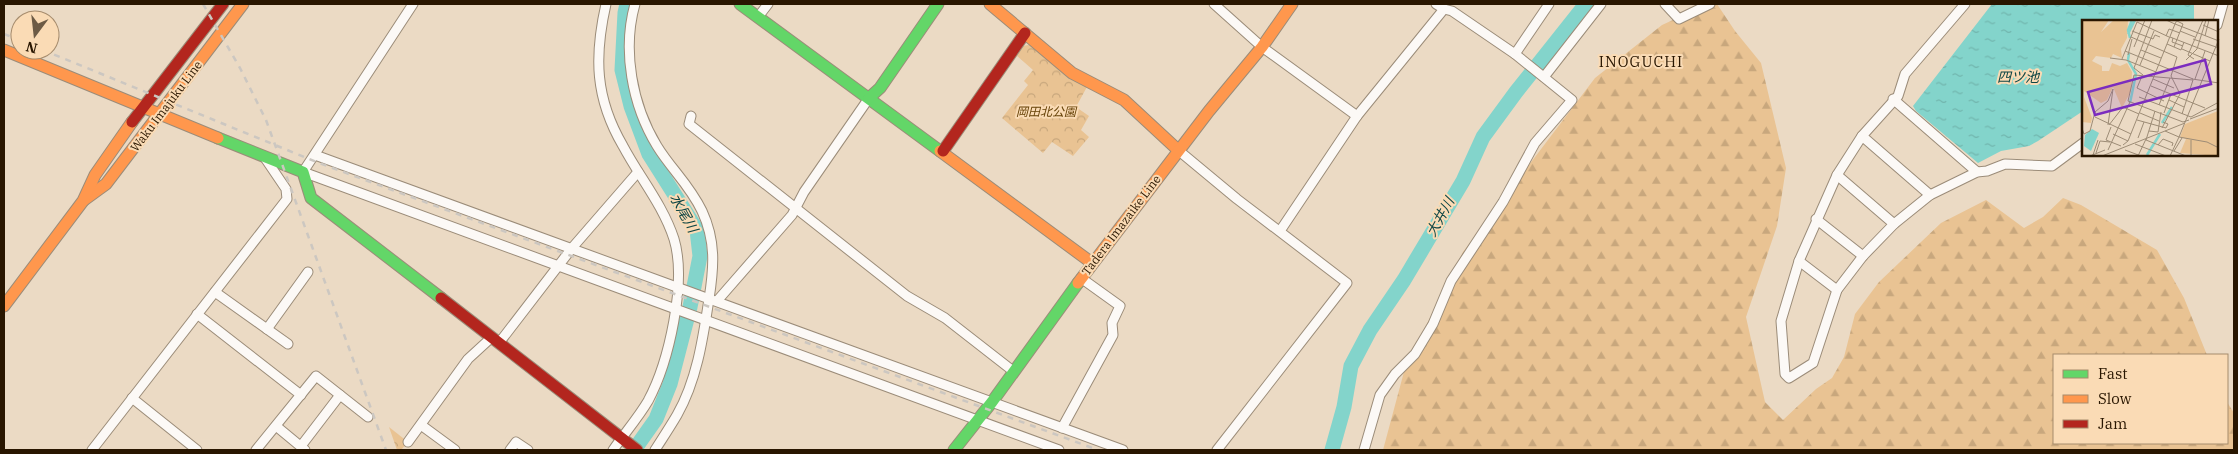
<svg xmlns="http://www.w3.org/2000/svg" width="2238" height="454" font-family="'IBM Plex Serif','Noto Sans JP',serif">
  <defs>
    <pattern id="forest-firs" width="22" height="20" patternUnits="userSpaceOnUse" patternTransform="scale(1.25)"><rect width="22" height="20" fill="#e9c393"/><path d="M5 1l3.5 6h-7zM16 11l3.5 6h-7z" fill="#c8a77d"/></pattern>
    <pattern id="park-crowns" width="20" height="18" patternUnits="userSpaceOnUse" patternTransform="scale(1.25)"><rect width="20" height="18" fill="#e9c393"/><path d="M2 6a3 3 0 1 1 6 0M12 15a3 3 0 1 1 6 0" fill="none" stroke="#c8a77d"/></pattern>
    <pattern id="water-ripples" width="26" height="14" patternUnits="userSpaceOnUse" patternTransform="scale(1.25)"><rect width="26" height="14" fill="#83d4cb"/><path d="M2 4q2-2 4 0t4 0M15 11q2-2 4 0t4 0" fill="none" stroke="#71b5ad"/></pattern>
  </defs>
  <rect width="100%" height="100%" fill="#ebdac4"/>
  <path fill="url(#forest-firs)" d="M1708 4H1717L1735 31 1761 63 1786 168 1777 226 1746 317 1765 402 1783 420 1816 389 1832 378 1844 357 1855 314 1879 282 1941 223 1986 200 2024 228 2043 217 2063 198 2081 205 2157 250 2184 298 2207 355H2054V443H2227V402L2234 413V450H1383L1405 368 1463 252 1595 78 1662 25Z"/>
  <g fill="url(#park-crowns)">
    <path d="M1033 44 1088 85 1076 107 1089 116 1081 130 1089 137 1073 156 1052 142 1043 153 1002 118 1028 85 1024 81 1033 70 1016 55 1023 46Z"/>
    <path d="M389 427 408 442 401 450H397Z"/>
  </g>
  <path fill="url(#water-ripples)" d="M1992 4H2194V21H2083V111L2038 141 2029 146 2001 151 1978 163 1916 111 1913 106Z"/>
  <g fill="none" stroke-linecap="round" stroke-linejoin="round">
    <g stroke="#83d4cb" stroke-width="15">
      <path d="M627 4 625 13 622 70 631 106 649 154 697 230 700 256 690 307 670 384 656 419 634 450"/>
      <path d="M1332 450 1344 407 1351 366 1370 330 1404 280 1429 238 1463 181 1483 137 1516 92 1586 4"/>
    </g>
    <defs>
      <g id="street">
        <path d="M413 4 303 172 1059 450"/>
        <path d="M606 4C594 57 595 98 623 146 640 178 663 205 674 239 687 282 669 362 648 401 638 418 624 434 613 450"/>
        <path d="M635 4C622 50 632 105 657 146 671 169 689 184 702 211 716 241 714 267 709 299 703 338 697 380 677 415 670 427 662 439 655 450"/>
        <path d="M1214 4 1262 47 1357 116"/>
        <path d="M1665 4 1679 19 1710 4"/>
        <path d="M1965 4 1905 74 1898 96 1862 136 1837 175 1799 261 1781 321 1785 374 1789 378 1813 363 1837 290 1863 256 1894 224 1930 195 1977 172 1987 171 2005 164 2052 166 2083 143"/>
        <path d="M758 17 768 4"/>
        <path d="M2217 25 2223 4"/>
        <path d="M1515 54 1549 4"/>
        <path d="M1544 77 1601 4"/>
        <path d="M1893 99 1977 172"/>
        <path d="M691 116 689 124 907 296 945 318 1013 371"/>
        <path d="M1862 136 1930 195"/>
        <path d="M1178 150 1237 199 1347 283 1217 450"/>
        <path d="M315 155 1123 450"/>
        <path d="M1837 175 1894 224"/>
        <path d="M1816 219 1863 256"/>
        <path d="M1280 231 1357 116 1444 9"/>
        <path d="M1799 261 1837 290"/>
        <path d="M215 292 288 344"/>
        <path d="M717 301 792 215 804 192 869 98"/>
        <path d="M197 314 301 395"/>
        <path d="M267 329 308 272"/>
        <path d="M499 343 572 248 638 172"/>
        <path d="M132 398 197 450"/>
        <path d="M421 425 455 450"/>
        <path d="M276 426 305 450"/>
        <path d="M1062 428 1113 335 1112 323 1120 306 1081 278"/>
        <path d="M408 442 468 359 492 337"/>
        <path d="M301 446 340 395"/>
        <path d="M92 450 287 199 286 189 265 158"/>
        <path d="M256 450 316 376 368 417"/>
        <path d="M510 450 516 442 528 450"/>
        <path d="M1364 450 1380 395 1395 374 1415 354 1433 324 1451 281 1503 202 1535 143 1572 100 1515 54 1452 11 1444 9 1436 4"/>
      </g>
      <g id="fast">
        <path d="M740 4 940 151"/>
        <path d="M869 98 880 88 938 4"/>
        <path d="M218 138 303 172 311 198 441 298"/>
        <path d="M954 450 992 402 1078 283"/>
      </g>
      <g id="slow">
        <path d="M990 4 1072 73 1124 100 1178 150"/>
        <path d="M4 50 218 138"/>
        <path d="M940 151 1092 263"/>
        <path d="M84 200 106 184 243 4"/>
        <path d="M1078 283 1209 111 1262 47 1292 4"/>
        <path d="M4 306 83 201 95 175 132 122"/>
      </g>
      <g id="jam">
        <path d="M132 122 223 4"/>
        <path d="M943 151 1025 33"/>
        <path d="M441 298 637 450"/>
      </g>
    </defs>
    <use href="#street" stroke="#9b8c79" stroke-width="11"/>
    <use href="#fast" stroke="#9b8c79" stroke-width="13"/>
    <use href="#slow" stroke="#9b8c79" stroke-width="13"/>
    <use href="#jam" stroke="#9b8c79" stroke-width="13"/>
    <use href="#street" stroke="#fcf9f6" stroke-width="9"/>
    <use href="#fast" stroke="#63d668" stroke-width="11"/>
    <use href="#slow" stroke="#ff974d" stroke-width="11"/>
    <use href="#jam" stroke="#b3261e" stroke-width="11"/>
    <g stroke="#ccc7c1" stroke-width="2.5" stroke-dasharray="6 6" stroke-linecap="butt">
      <path d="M203 4 240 68 266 120 386 450"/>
      <path d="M4 34 20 40"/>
      <path d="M29 50 49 58"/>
      <path d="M43 50 319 163 1098 450"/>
    </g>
  </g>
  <g text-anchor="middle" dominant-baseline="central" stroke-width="4" stroke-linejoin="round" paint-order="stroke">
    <g font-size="12" fill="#291600" stroke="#fadbb5">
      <text transform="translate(166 106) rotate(-53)">Waku Imajuku Line</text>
      <text transform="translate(1121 225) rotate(-53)">Tadera Imazaike Line</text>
    </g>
    <g font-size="12" font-style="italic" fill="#664207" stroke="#fadbb5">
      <text x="1046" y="111">岡田北公園</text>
    </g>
    <g font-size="14" font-style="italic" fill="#0e4645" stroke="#fadbb5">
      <text x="2018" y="77">四ツ池</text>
      <text transform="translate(684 213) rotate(61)">水尾川</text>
      <text transform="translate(1440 217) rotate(-61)">大井川</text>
    </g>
    <g font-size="15" letter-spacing="1" fill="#291600" stroke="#fadbb5">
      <text x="1641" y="61">INOGUCHI</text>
    </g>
  </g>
  <g transform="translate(2082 20)">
    <rect width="136" height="136" fill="#ebdac4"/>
    <path d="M0 0H27L19 12 32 0H46L45 18 39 29 40 38 31 34 29 38 14 36 10 41 20 46V51H27L30 43 38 46 45 43 50 52 49 71 40 88 31 67 25 80 19 83 2 71V77L10 98 9 103 0 102Z" fill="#e9c393"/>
    <path d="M136 91V136L98 133 104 119 98 117 103 104Z" fill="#e9c393"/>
    <path d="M10 109 17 113 9 131 2 126 3 115Z" fill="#83d4cb"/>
    <path fill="none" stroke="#83d4cb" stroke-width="2.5" d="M46 14 53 0M48 18 46 10 50 0M47 33 46 40 54 54 48 83M80 103 90 87M65 135 78 114"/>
    <path fill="none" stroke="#9d8c76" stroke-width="1" d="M95 0 93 4 137 21M55 2 87 17M121 5 137 12M50 11 71 19 73 15 78 17M98 11 113 17M84 16 87 9 98 13M123 16 127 0M49 17 95 37 89 56 98 74 80 108M88 17 137 36M91 18 90 22 101 26M111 19 137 28M85 24 99 30 102 22M52 27 63 0M92 27 101 4 95 1M100 29 128 41M59 30 79 38M43 31 111 59M46 35 50 19M28 38 44 40 74 52M40 39 55 2M112 39 106 35 121 0M104 40 115 29 124 0M58 45 72 11M61 55 52 48 70 0M60 56 55 68 82 81M71 59 92 68M110 59 137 63M113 59 123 31M69 66 123 88M57 77 109 97 137 82M87 80 102 87M77 85 88 58M73 91 64 120 104 136M58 93 77 101M82 93 89 74M100 94 111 60M13 97 49 114M108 99 137 88M55 100 84 108 86 104 81 102M107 100 101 102 46 81 52 55 111 60M27 105 41 87 57 94M29 107 24 120 39 126M0 108 2 114 8 111 13 92 26 81 31 69 26 105M67 111 76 112 79 92M83 111 103 103M31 114 46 121M97 117 125 122 137 128M56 118 62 102M53 124 84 136M41 125 46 121 93 4 84 0M76 125 81 119 91 123 90 126M26 130 48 82M43 130 59 136M92 131 100 118M14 133 18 121 28 122M11 135 16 120M8 136 23 130M20 136 83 111 97 117 137 19M56 136 64 119M88 136 97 117M109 136V120"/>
    <path fill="#7b2cbf" fill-opacity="0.15" stroke="#7b2cbf" stroke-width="2.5" d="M123 40 129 64 13 95 6 72Z"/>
    <rect width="136" height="136" fill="none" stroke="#291600" stroke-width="2.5"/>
  </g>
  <rect width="2238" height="454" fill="none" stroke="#291600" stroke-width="10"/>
  <rect x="2053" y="354" width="175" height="90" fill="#fadbb5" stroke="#a68c6d"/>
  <rect x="2063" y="370" width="25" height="8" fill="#63d668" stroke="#a68c6d"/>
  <text x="2098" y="379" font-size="15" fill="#291600">Fast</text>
  <rect x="2063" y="395" width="25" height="8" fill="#ff974d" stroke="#a68c6d"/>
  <text x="2098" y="404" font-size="15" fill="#291600">Slow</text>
  <rect x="2063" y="420" width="25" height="8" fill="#b3261e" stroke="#a68c6d"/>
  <text x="2098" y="429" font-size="15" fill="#291600">Jam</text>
  <g transform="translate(35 35) rotate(195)"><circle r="24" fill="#fadbb5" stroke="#a68c6d"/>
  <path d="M0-4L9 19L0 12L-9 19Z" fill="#6d5b45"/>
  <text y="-8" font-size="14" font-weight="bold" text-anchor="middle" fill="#291600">N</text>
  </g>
</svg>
